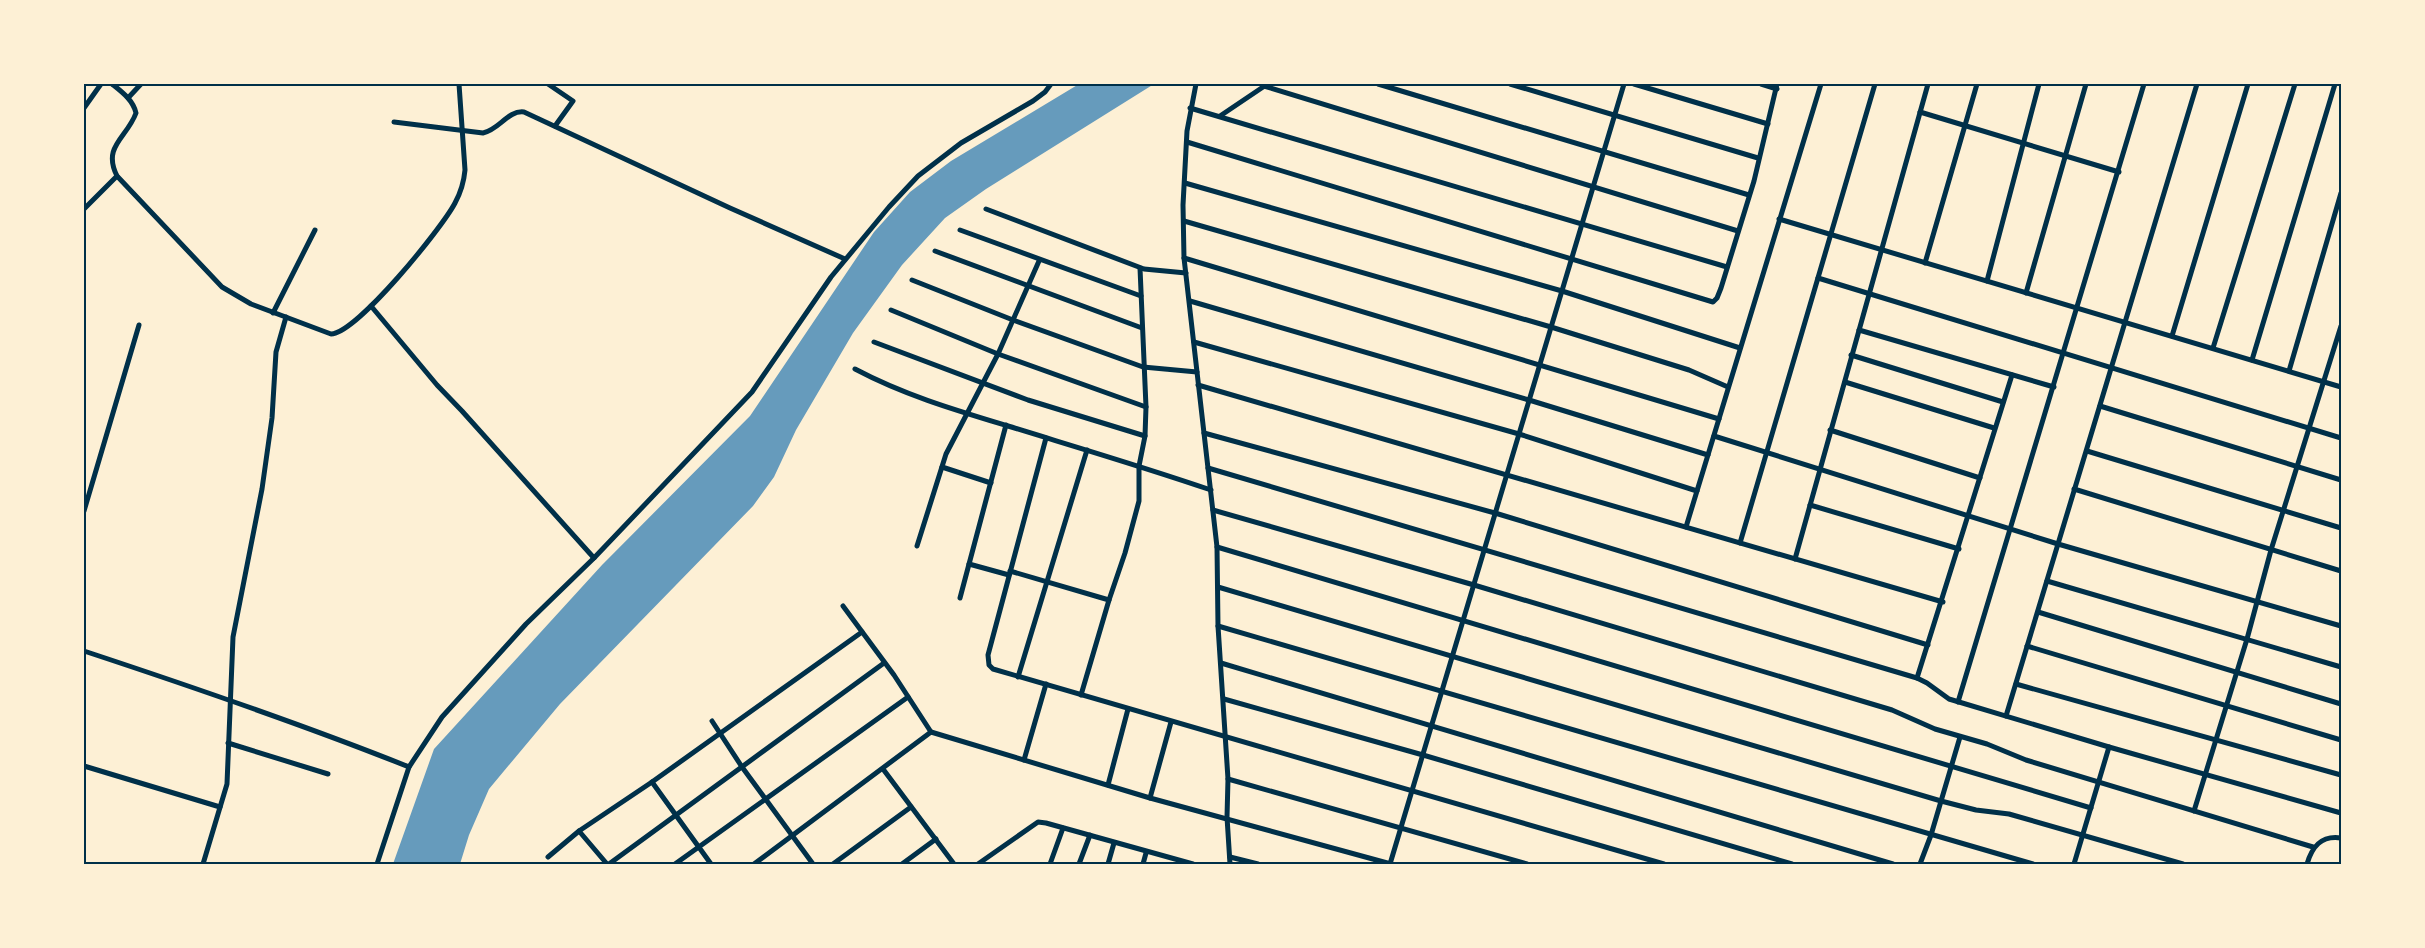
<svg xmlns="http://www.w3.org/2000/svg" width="2425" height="948" font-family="'Noto Sans',sans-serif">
  <rect width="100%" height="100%" fill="#fdf0d5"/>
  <path fill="#669bbc" d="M1079 84H1154L986 189 945 218 902 265 853 333 796 430 774 477 753 506 560 704 489 789 469 835 460 864H393L434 749 602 565 750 416 874 232 910 192 951 161Z"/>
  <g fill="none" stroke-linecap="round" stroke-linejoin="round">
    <g stroke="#003049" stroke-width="5">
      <path d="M112 84C122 92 133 100 136 113 127 138 102 146 117 176L222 287 251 304 331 334C357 333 442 228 455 203 461 192 464 181 465 170L459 84"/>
      <path d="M548 84 573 101 555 126"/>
      <path d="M1196 84 1187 131 1183 205 1184 258 1217 547 1218 626 1228 779 1227 817 1230 864"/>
      <path d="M1378 84 1749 195"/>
      <path d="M1510 84 1758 158"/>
      <path d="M1634 84 1768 124"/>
      <path d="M1761 84 1777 89"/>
      <path d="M1264 86 1738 231"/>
      <path d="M128 98 141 84"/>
      <path d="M84 108 101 84"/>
      <path d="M1190 108 1727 267"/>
      <path d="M1920 112 2119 172"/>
      <path d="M1220 116 1266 85"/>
      <path d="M394 122 483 133C499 130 508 110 524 112L730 208 845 259"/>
      <path d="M1187 142 1713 302 1717 298 1721 288 1754 181 1777 84"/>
      <path d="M1185 183 1562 291 1740 348"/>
      <path d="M84 209 117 176"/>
      <path d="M986 209 1144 269 1186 273"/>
      <path d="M1779 219 2341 387"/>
      <path d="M1184 221 1551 327 1689 370 1728 387"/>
      <path d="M960 230 1141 296"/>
      <path d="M935 251 1142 328"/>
      <path d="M1184 258 1719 419"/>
      <path d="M1925 263 1977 84"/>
      <path d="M1818 278 2341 438"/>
      <path d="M912 280 1013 320 1143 367 1197 372"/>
      <path d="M1987 281 2039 84"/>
      <path d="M2026 293 2086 84"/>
      <path d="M1190 301 1529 400 1708 455"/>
      <path d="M371 306 437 385 462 411 594 558"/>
      <path d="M891 310 998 354 1146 407"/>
      <path d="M273 313 315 230"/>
      <path d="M1859 330 2054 387"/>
      <path d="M2172 336 2248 84"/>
      <path d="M874 342 1028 400 1145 436"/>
      <path d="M1194 342 1519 434 1697 491"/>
      <path d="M2213 348 2295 84"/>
      <path d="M1851 355 2003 402"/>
      <path d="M2252 360 2335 84"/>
      <path d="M855 369C904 395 955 410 1008 426 1076 447 1144 467 1211 490"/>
      <path d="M2289 371 2341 193"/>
      <path d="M1845 382 1994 428"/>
      <path d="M1198 385 1943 602"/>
      <path d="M2100 406 2341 480"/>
      <path d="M1830 430 1980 478"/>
      <path d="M1204 433 1495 513 1928 645"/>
      <path d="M1714 436 2058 544 2341 626"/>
      <path d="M1046 438 988 655 989 665 993 669 1664 864"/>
      <path d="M2087 451 2341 528"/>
      <path d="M942 467 991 483"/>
      <path d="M1208 468 1917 678 1927 683 1949 699 2109 747"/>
      <path d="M2074 489 2341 571"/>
      <path d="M1810 505 1959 549"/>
      <path d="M1213 510 1474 585 1892 710 1935 729 1987 744 2026 760 2313 847"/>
      <path d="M84 511 139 325"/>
      <path d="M1686 527 1821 84"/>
      <path d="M1740 543 1875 84"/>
      <path d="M917 546 946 454 998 354 1039 261"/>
      <path d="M1217 547 2091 808"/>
      <path d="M1795 559 1928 84"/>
      <path d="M969 564 1009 575"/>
      <path d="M1010 571 1109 600"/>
      <path d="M2047 581 2341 667"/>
      <path d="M1218 587 1941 801 1976 810 2009 814 2183 864"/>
      <path d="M960 598 1006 425"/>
      <path d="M843 606 894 675 931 732 1150 798 1391 864"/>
      <path d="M2038 612 2341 704"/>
      <path d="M1218 626 2033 864"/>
      <path d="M2027 646 2341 740"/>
      <path d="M84 651C193 687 302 724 409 767"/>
      <path d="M1221 663 1893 864"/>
      <path d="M1018 677 1087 450"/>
      <path d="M1917 678 2012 375"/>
      <path d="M2016 684 2341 775"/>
      <path d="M1081 695 1109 600 1125 553 1139 501V466L1145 436 1146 407 1140 268"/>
      <path d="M1224 699 1423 755 1792 864"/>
      <path d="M1958 702 2144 84"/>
      <path d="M2006 716 2197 84"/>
      <path d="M712 721 742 767 813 864"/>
      <path d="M228 743 328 774"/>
      <path d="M1024 760 1046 684"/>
      <path d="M84 766 220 807"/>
      <path d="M883 769 954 864"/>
      <path d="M1228 779 1527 864"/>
      <path d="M652 782 711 864"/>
      <path d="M1108 785 1128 709"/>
      <path d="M1150 798 1171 722"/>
      <path d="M2194 811 2247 639 2271 550 2341 326"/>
      <path d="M579 831 607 864"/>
      <path d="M548 857 579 831 652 782 862 632"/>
      <path d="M1230 857 1258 864"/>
      <path d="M203 864 227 784 233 637 262 489 272 418 276 352 286 317"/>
      <path d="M377 864 409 767 442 717 526 624 594 558 752 392 831 277 889 207 918 176 961 143 1033 101 1045 92 1051 84"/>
      <path d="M609 864 884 663"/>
      <path d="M675 864 908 697"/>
      <path d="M754 864 931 732"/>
      <path d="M833 864 911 807"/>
      <path d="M902 864 936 839"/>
      <path d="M978 864 1038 822 1046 823 1193 864"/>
      <path d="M1050 864 1063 828"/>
      <path d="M1079 864 1090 835"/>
      <path d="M1108 864 1114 843"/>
      <path d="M1143 864 1146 853"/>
      <path d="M1390 864 1624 84"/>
      <path d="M1920 864 1931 835 1960 737"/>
      <path d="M2074 864 2109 747 2341 813"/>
      <path d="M2307 864C2312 847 2321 835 2341 838"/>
    </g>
  </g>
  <rect width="2425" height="948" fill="none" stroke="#fdf0d5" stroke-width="170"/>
  <rect x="85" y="85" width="2255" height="778" fill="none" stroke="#003049" stroke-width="2"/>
</svg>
